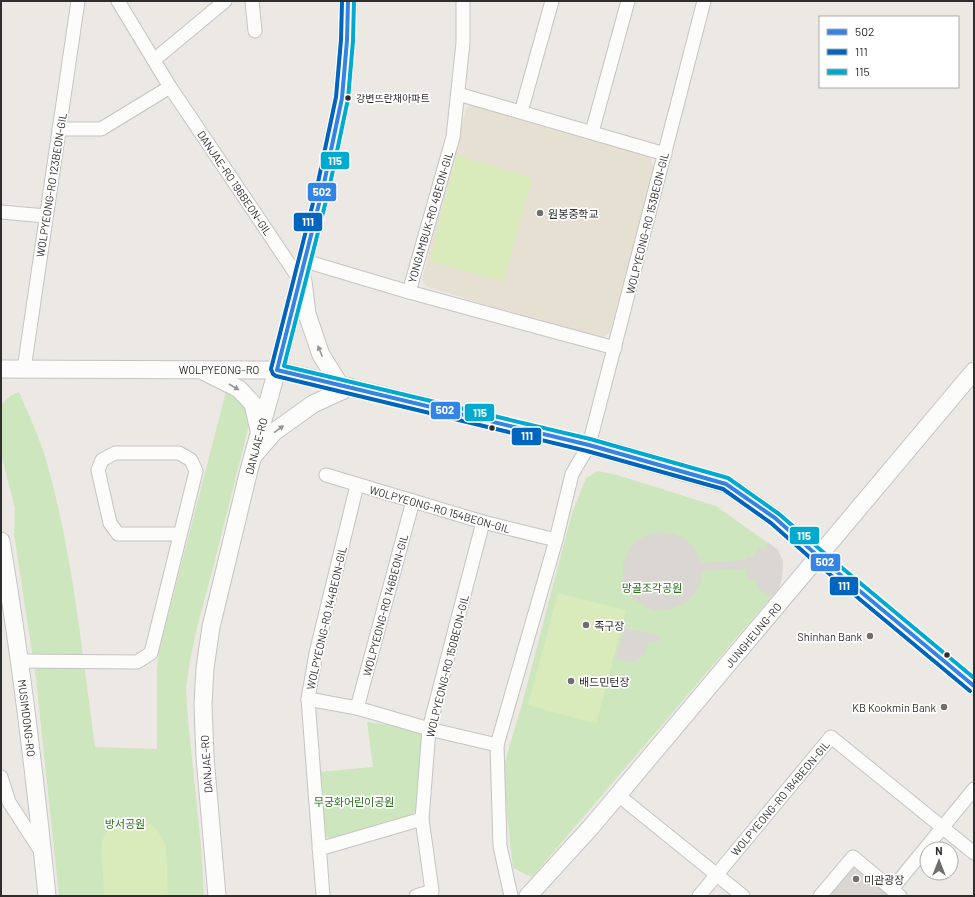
<svg xmlns="http://www.w3.org/2000/svg" width="975" height="897" font-family="Barlow,'Noto Sans KR',sans-serif">
  <rect width="100%" height="100%" fill="#ece8e4"/>
  <path fill="#e6e0d3" d="M471 104 648 153 654 168 610 332 601 339 427 287 422 279 466 109Z"/>
  <g fill="#cee6be">
    <path d="M227 388 252 413 214 564 197 627 190 661 186 688 188 720 201 846 204 896H59L36 679 14 534 15 508 1 454V405L10 396 19 392C29 415 40 439 47 463 73 555 82 652 95 747L157 749V669L159 650Z"/>
    <path d="M598 471 617 475 716 506 778 550C785 564 783 572 779 588L532 877 513 868 507 816 504 765 522 704 572 513 586 478Z"/>
    <path d="M367 722 407 728 420 733 423 740 419 807 412 815 332 840 323 834 319 772 373 767Z"/>
  </g>
  <g fill="#d9eabb">
    <path d="M456 155 532 178 503 281 430 261Z"/>
    <path d="M558 593 626 610 596 724 528 705Z"/>
    <path d="M129 819C151 820 157 826 166 846L168 896H104C104 885 103 875 102 864 100 839 103 825 129 819Z"/>
  </g>
  <g fill="#dad6d2">
    <path d="M658 532 671 533 684 538 693 546 700 558 701 563 746 560V557H753L759 547 765 550 768 542 778 550 783 561 782 578 779 588 771 597 758 588 756 579H748L747 569 702 571 700 584 694 595 684 604 672 609 659 611 646 607 636 600 627 590 623 578V565L627 553 635 542 646 535Z"/>
    <path d="M624 628 660 636 659 641 649 642 644 655 635 662 616 659Z"/>
    <path d="M853 863 895 896H825Z"/>
  </g>
  <g fill="none" stroke-linecap="round" stroke-linejoin="round">
    <defs>
      <g id="minor">
        <path d="M118 1 170 87 300 280"/>
        <path d="M252 1 255 31"/>
        <path d="M154 60 225 1"/>
        <path d="M458 94 665 154"/>
        <path d="M521 112 552 1"/>
        <path d="M59 129H101L170 87"/>
        <path d="M592 132 628 1"/>
        <path d="M1 212 46 216"/>
        <path d="M305 261 409 292 615 348"/>
        <path d="M409 292 453 137 463 43V1"/>
        <path d="M24 369 78 1"/>
        <path d="M326 475 483 522 556 540"/>
        <path d="M19 661 137 662 151 653 196 471 191 460 179 453H115L102 460 98 470 110 523 118 534H180"/>
        <path d="M308 699 357 708 429 729 497 745"/>
        <path d="M357 708 413 501"/>
        <path d="M1 777 9 802 42 853"/>
        <path d="M618 795 743 896"/>
        <path d="M319 849 422 819"/>
        <path d="M892 889 974 789"/>
        <path d="M323 896 308 699 316 653 357 485"/>
        <path d="M416 896 432 891 422 819 429 729 483 522"/>
        <path d="M511 896 500 846 497 745 556 540 572 474 589 445 704 1"/>
        <path d="M699 896 831 737 974 853"/>
        <path d="M820 896 853 857 900 896"/>
      </g>
      <g id="tertiary">
        <path d="M303 281 307 314 321 355 340 385"/>
        <path d="M1 369 277 370 589 445 726 484 775 518 819 557 974 686"/>
        <path d="M205 372 239 389 253 404 259 430"/>
        <path d="M255 454 274 432 313 404 350 387"/>
        <path d="M1 541C21 659 35 777 47 896"/>
        <path d="M217 896 205 757 203 704 205 668 211 627 249 470 277 370 323 188 342 98 347 40 348 1"/>
        <path d="M528 896 591 827 974 371"/>
      </g>
    </defs>
    <use href="#minor" stroke="#c5c4c5" stroke-width="15"/>
    <use href="#tertiary" stroke="#c5c4c5" stroke-width="19"/>
    <use href="#minor" stroke="#fcfcfb" stroke-width="13"/>
    <use href="#tertiary" stroke="#fcfcfb" stroke-width="17"/>
    <defs>
      <path id="bus-1" d="M348 1 347 40 342 98 323 188 277 370 589 445 726 484 775 518 819 557 974 686"/>
      <path id="bus-2" d="M342 1 341 40 336 97 317 187 271 369 273 374 276 376 587 451 723 489 771 523 815 562 970 691"/>
      <path id="bus-3" d="M354 1 353 41 348 99 329 189 284 366 590 439 728 478 779 514 823 552 974 678"/>
    </defs>
    <use href="#bus-1" stroke="#fff" stroke-width="7"/>
    <use href="#bus-2" stroke="#fff" stroke-width="7"/>
    <use href="#bus-3" stroke="#fff" stroke-width="7"/>
    <use href="#bus-1" stroke="#3584e4" stroke-width="4"/>
    <use href="#bus-2" stroke="#0065bd" stroke-width="4"/>
    <use href="#bus-3" stroke="#00a9ce" stroke-width="4"/>
  </g>
  <defs><path id="oneway-solid" d="M-6-.8H1V-3.2L6.5 0L1 3.2V.8H-6Z"/></defs>
  <g fill="#959594">
    <use href="#oneway-solid" transform="translate(320 351) rotate(-112)"/>
    <use href="#oneway-solid" transform="translate(234 387) rotate(30)"/>
    <use href="#oneway-solid" transform="translate(279 429) rotate(-36)"/>
  </g>
  <g fill="#2e2e2e" stroke="#fff" stroke-width="1.5">
    <circle cx="348" cy="98" r="3.5"/>
    <circle cx="492" cy="428" r="3.5"/>
    <circle cx="947" cy="655" r="3.5"/>
  </g>
  <g fill="#706f6e" stroke="#fff" stroke-width="1.5">
    <circle cx="540" cy="213" r="4"/>
    <circle cx="586" cy="625" r="4"/>
    <circle cx="870" cy="636" r="4"/>
    <circle cx="571" cy="681" r="4"/>
    <circle cx="944" cy="707" r="4"/>
    <circle cx="856" cy="879" r="4"/>
  </g>
  <g text-anchor="middle" dominant-baseline="central" stroke-width="3.5" stroke-linejoin="round" paint-order="stroke">
    <g font-size="10" fill="#2e2e2e" stroke="#fff" text-anchor="start">
      <text x="356" y="98">강변뜨란채아파트</text>
    </g>
    <g font-size="11" fill="#2e2e2e" stroke="#fff">
      <text transform="translate(235 183) rotate(56)">DANJAE-RO 196BEON-GIL</text>
      <text transform="translate(51 185) rotate(-81)">WOLPYEONG-RO 123BEON-GIL</text>
      <text transform="translate(430 217) rotate(-74)">YONGAMBUK-RO 4BEON-GIL</text>
      <text transform="translate(647 223) rotate(-76)">WOLPYEONG-RO 153BEON-GIL</text>
      <text x="219" y="369">WOLPYEONG-RO</text>
      <text transform="translate(256 446) rotate(-75)">DANJAE-RO</text>
      <text transform="translate(440 509) rotate(16)">WOLPYEONG-RO 154BEON-GIL</text>
      <text transform="translate(385 605) rotate(-75)">WOLPYEONG-RO 146BEON-GIL</text>
      <text transform="translate(326 618) rotate(-77)">WOLPYEONG-RO 144BEON-GIL</text>
      <text transform="translate(753 635) rotate(-50)">JUNGHEUNG-RO</text>
      <text transform="translate(447 666) rotate(-76)">WOLPYEONG-RO 150BEON-GIL</text>
      <text transform="translate(27 718) rotate(83)">MUSIMDONG-RO</text>
      <text transform="translate(206 764) rotate(-94)">DANJAE-RO</text>
      <text transform="translate(780 798) rotate(-50)">WOLPYEONG-RO 184BEON-GIL</text>
    </g>
    <g font-size="11" fill="#2e2e2e" stroke="#fff" text-anchor="start">
      <text x="548" y="213">원봉중학교</text>
      <text x="594" y="625">족구장</text>
      <text x="862" y="636" text-anchor="end">Shinhan Bank</text>
      <text x="579" y="681">배드민턴장</text>
      <text x="936" y="707" text-anchor="end">KB Kookmin Bank</text>
      <text x="864" y="879">미관광장</text>
    </g>
    <g font-size="11" fill="#2c6e1b" stroke="#fff">
      <text x="652" y="587">망골조각공원</text>
      <text x="354" y="801">무궁화어린이공원</text>
      <text x="125" y="823">방서공원</text>
    </g>
  </g>
  <g stroke="#fff" stroke-width="1.5">
    <rect x="320" y="151" width="30" height="19" rx="4" fill="#00a9ce"/>
    <rect x="307" y="182" width="30" height="20" rx="4" fill="#3584e4"/>
    <rect x="293" y="212" width="30" height="20" rx="4" fill="#0065bd"/>
    <rect x="430" y="401" width="31" height="19" rx="4" fill="#3584e4"/>
    <rect x="464" y="403" width="31" height="19" rx="4" fill="#00a9ce"/>
    <rect x="511" y="427" width="31" height="19" rx="4" fill="#0065bd"/>
    <rect x="789" y="526" width="31" height="19" rx="4" fill="#00a9ce"/>
    <rect x="810" y="553" width="31" height="19" rx="4" fill="#3584e4"/>
    <rect x="829" y="576" width="30" height="20" rx="4" fill="#0065bd"/>
  </g>
  <g font-size="11" text-anchor="middle" font-weight="bold" fill="#fff">
    <text x="335" y="165">115</text>
    <text x="322" y="196">502</text>
    <text x="308" y="226">111</text>
    <text x="445" y="414">502</text>
    <text x="480" y="417">115</text>
    <text x="527" y="440">111</text>
    <text x="804" y="540">115</text>
    <text x="825" y="566">502</text>
    <text x="844" y="590">111</text>
  </g>
  <rect width="975" height="897" fill="none" stroke="#2e2e2e" stroke-width="4"/>
  <rect x="819" y="16" width="140" height="72" fill="#ffffff" stroke="#ababab"/>
  <rect x="827" y="29" width="20" height="6" fill="#3584e4" stroke="#ababab"/>
  <text x="855" y="36" font-size="12" fill="#2e2e2e">502</text>
  <rect x="827" y="49" width="20" height="6" fill="#0065bd" stroke="#ababab"/>
  <text x="855" y="56" font-size="12" fill="#2e2e2e">111</text>
  <rect x="827" y="69" width="20" height="6" fill="#00a9ce" stroke="#ababab"/>
  <text x="855" y="76" font-size="12" fill="#2e2e2e">115</text>
  <g transform="translate(939 861)"><circle r="19" fill="#ffffff" stroke="#ababab"/>
  <path d="M0-3L7 15L0 10L-7 15Z" fill="#706f6e"/>
  <text y="-6" font-size="11" font-weight="bold" text-anchor="middle" fill="#2e2e2e">N</text>
  </g>
</svg>
